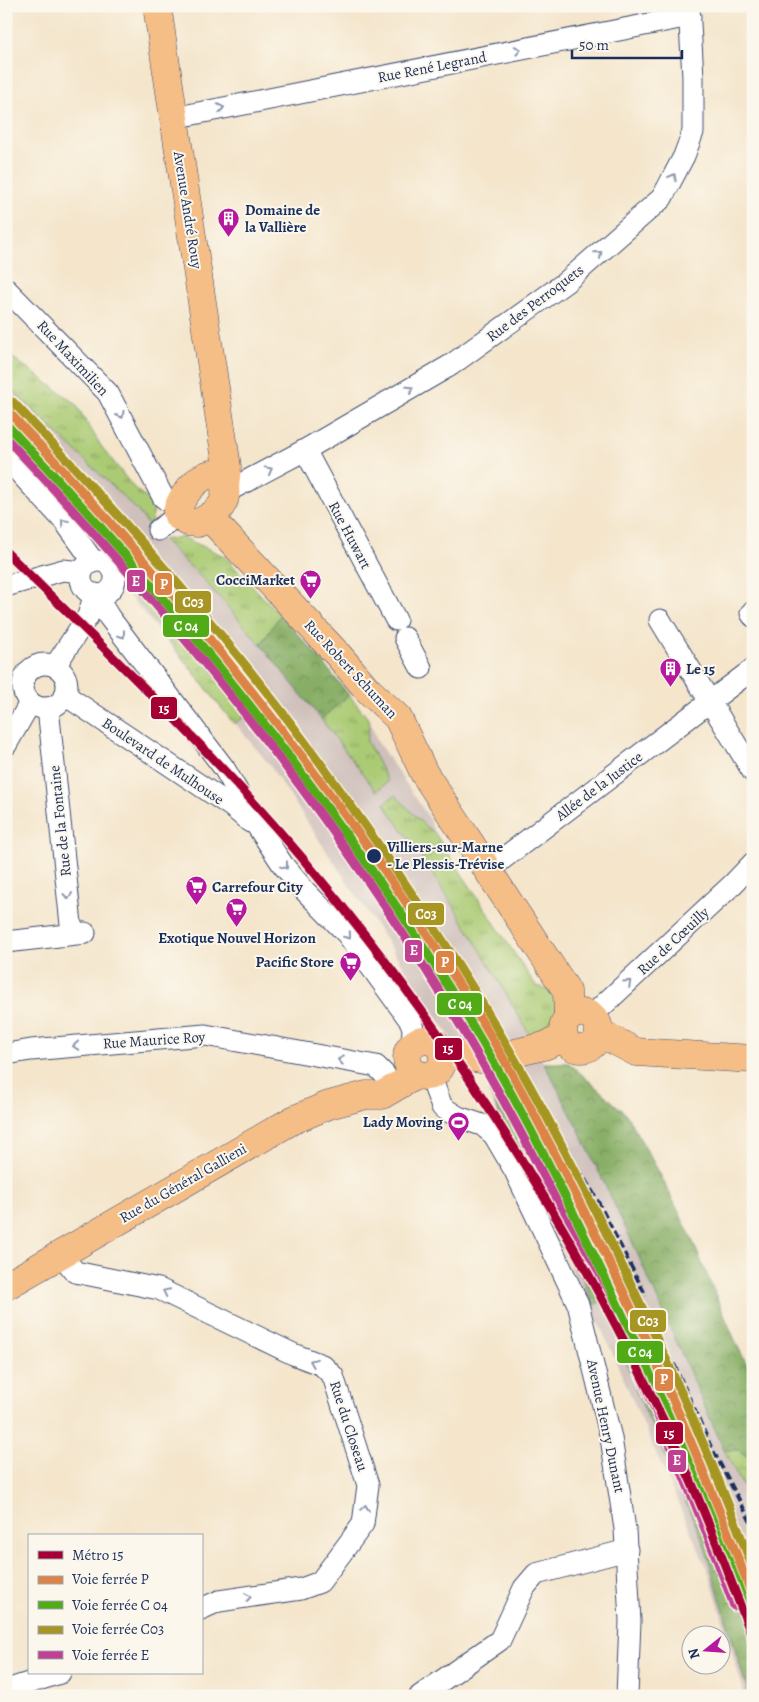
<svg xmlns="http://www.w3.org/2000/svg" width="759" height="1702" font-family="Alegreya,serif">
  <defs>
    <pattern id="grass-tufts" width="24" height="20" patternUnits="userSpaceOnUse" patternTransform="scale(1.25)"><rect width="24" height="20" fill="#aaca73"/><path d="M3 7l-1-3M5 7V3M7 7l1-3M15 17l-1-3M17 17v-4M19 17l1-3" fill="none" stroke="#8aa462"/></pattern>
    <pattern id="forest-crowns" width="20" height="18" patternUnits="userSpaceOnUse" patternTransform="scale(1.25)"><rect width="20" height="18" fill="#87ae65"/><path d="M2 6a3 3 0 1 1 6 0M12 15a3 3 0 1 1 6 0" fill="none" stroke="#6e8e56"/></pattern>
  </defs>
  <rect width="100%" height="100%" fill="#fbf7ec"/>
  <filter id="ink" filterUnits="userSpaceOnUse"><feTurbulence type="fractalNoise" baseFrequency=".02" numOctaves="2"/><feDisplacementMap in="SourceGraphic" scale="10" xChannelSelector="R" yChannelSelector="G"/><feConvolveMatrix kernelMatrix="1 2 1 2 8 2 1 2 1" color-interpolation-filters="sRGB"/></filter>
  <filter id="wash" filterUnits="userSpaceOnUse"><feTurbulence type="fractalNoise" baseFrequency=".0096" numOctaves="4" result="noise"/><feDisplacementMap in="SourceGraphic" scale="20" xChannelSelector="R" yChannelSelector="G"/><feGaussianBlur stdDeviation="1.12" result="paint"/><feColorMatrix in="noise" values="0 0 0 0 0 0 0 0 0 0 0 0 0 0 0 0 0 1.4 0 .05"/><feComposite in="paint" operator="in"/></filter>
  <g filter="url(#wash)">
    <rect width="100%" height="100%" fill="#f4e5cb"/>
    <path fill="#cfc0bb" d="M6 361 101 446 133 487 155 505 150 527 163 540 182 537 224 556 316 654 370 721 377 741 430 819 434 832 455 864 536 986 543 987 534 1041 544 1063H569L626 1114 659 1172 690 1235 737 1345 753 1376V1696H745L709 1573 602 1330 503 1131 489 1092 499 1069 453 1041 268 763 121 586 138 563 119 540 97 546 6 446Z"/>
    <g fill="url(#grass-tufts)" stroke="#627c68">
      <path d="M6 353 75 403 101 446 133 487 155 505 150 527 137 510 6 384Z"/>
      <path d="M6 420 119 540 97 546 85 537 6 448Z"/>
      <path d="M182 537 224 556 280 615 261 645 205 581 163 540Z"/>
      <path d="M141 566 183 625 194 648 247 715 234 724 126 585Z"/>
      <path d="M349 695 370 721 367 741 388 782 376 791 321 719Z"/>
      <path d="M395 795 426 827 434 832 536 986C553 988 561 1007 554 1022 551 1029 539 1036 533 1041 487 959 440 880 384 804Z"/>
      <path d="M724 1450H738L753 1460V1505Z"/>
    </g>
    <g fill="url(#forest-crowns)" stroke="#516e62">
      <path d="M280 615 316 654 349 695 321 719 261 645Z"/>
      <path d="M544 1063H569L626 1114 659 1172 690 1235 737 1345 753 1376V1460L738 1450H724L634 1246 578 1128Z"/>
      <path d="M499 1069 598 1263 693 1468 753 1629V1696H749L703 1541 636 1391 612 1319 601 1302 593 1305 580 1269 489 1092Z"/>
    </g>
  </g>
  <g filter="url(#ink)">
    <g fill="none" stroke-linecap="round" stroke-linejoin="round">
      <path stroke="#c9c1b5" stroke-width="21" stroke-dasharray="21 11" stroke-linecap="butt" d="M128 554 158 530"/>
      <defs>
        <g id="minor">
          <path d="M173 118 690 16"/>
          <path d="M6 289 108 393 163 497 178 509"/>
          <path d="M305 450 396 620"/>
          <path d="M6 458 65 522 93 561"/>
          <path d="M226 492 305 450 451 365 566 282 662 198 684 156 693 132V77L689 6"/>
          <path d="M158 530 178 516"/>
          <circle cx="98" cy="578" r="17"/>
          <path d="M111 566 128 554"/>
          <path d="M6 586 63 570 82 572"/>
          <path d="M95 594 109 617 224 768 259 829 283 865 305 891 347 934 411 1022 413 1029 412 1046"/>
          <path d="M751 613 753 616"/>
          <path d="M660 620 753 772"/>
          <path d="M405 638 421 668"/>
          <circle cx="45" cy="686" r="22"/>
          <path d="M55 666 88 616 95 594"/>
          <path d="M65 695 231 806 250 822"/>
          <path d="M48 708 72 934"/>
          <path d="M6 745 30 703"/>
          <path d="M488 870 753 669"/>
          <path d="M6 942 85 933"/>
          <path d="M594 1018 599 1009 733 884 753 863"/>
          <path d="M6 1054 31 1050 205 1035 376 1066 385 1075"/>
          <path d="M430 1075 442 1107 458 1117 482 1125 494 1135 515 1171 578 1304 611 1438 625 1529 630 1621 627 1696"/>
          <path d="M61 1254 75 1272 159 1289 293 1354 322 1365 333 1376 368 1485 363 1524 320 1582 301 1589 219 1601 201 1609"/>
          <path d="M13 1688 60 1673"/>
          <path d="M420 1696 500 1640 524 1588 536 1574 627 1550"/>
        </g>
        <g id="major">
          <path d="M157 6 227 467 225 486"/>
          <path d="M211 474C226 477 229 494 221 506 216 514 206 519 198 523L188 522 178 516 177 512C180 498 196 477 211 474Z"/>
          <path d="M209 517 339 656 367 689 398 718 424 773 567 991 568 1018"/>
          <circle cx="581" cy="1031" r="18"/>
          <path d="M600 1033 636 1052 753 1059"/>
          <circle cx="425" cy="1058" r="18"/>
          <path d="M442 1052 486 1060 544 1046 564 1038"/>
          <path d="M6 1286 293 1120 329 1105 366 1095H382L418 1074"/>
        </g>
      </defs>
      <use href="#minor" stroke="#3c4a6e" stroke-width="23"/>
      <use href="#major" stroke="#3c4a6e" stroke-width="29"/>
      <use href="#minor" stroke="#fff" stroke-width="21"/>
      <use href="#major" stroke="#f6be87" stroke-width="28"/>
      <g stroke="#1b2f5e" stroke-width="4" stroke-dasharray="8 4" stroke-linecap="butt">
        <path d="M20 423 151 548 224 635 349 803 447 951 505 1044 548 1120 595 1196 646 1296"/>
        <path d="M674 1364 711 1447 753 1526"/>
      </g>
      <defs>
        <path id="rail-1" d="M6 409C180 592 338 787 470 1002 517 1078 558 1159 598 1239 656 1357 708 1476 753 1598"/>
        <path id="rail-2" d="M6 424C176 603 330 795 460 1005 507 1081 548 1161 587 1241 645 1359 699 1479 744 1602"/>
        <path id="rail-3" d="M13 402C122 517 228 636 321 764 384 851 445 939 499 1032 550 1118 595 1208 638 1299 680 1387 719 1477 753 1569"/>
        <path id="rail-4" d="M6 438C174 615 328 806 454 1015 501 1092 543 1173 583 1254 639 1369 691 1486 734 1606"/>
      </defs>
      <use href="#rail-1" stroke="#fbf7ec" stroke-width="12"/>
      <use href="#rail-2" stroke="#fbf7ec" stroke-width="12"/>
      <use href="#rail-3" stroke="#fbf7ec" stroke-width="12"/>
      <use href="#rail-4" stroke="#fbf7ec" stroke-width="12"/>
      <use href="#rail-1" stroke="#dc8445" stroke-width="9"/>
      <use href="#rail-2" stroke="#51ab16" stroke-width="9"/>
      <use href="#rail-3" stroke="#a79524" stroke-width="9"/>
      <use href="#rail-4" stroke="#c04191" stroke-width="9"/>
      <defs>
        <path id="metro-1" d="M6 552C108 652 212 751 304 860 450 1033 571 1224 667 1428 700 1497 726 1568 753 1639"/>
      </defs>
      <use href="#metro-1" stroke="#fbf7ec" stroke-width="12"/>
      <use href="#metro-1" stroke="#a50034" stroke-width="9"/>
    </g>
    <defs><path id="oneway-chevron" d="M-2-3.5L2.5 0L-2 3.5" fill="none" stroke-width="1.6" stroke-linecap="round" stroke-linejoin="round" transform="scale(1.25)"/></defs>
    <g stroke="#8d97ae">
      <use href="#oneway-chevron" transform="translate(518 50) rotate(-11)"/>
      <use href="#oneway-chevron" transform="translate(221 108) rotate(-11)"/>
      <use href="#oneway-chevron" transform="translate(673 177) rotate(-62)"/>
      <use href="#oneway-chevron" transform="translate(599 254) rotate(-41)"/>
      <use href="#oneway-chevron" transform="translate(410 389) rotate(-30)"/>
      <use href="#oneway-chevron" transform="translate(121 415) rotate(60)"/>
      <use href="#oneway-chevron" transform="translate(269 470) rotate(-29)"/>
      <use href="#oneway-chevron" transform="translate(64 522) rotate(-130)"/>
      <use href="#oneway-chevron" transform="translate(122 635) rotate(53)"/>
      <use href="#oneway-chevron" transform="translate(285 866) rotate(53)"/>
      <use href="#oneway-chevron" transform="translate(68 896) rotate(84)"/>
      <use href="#oneway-chevron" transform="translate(348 936) rotate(51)"/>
      <use href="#oneway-chevron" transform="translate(628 983) rotate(-43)"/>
      <use href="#oneway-chevron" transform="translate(76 1046) rotate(175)"/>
      <use href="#oneway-chevron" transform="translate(341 1060) rotate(-170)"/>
      <use href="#oneway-chevron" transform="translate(166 1292) rotate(-154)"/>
      <use href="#oneway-chevron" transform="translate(313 1362) rotate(-158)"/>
      <use href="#oneway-chevron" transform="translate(365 1508) rotate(-82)"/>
      <use href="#oneway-chevron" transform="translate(248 1597) rotate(-9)"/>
    </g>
  </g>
  <defs>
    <symbol id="building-pin" viewBox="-11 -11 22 30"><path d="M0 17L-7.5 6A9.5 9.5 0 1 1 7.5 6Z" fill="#b5179e" stroke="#fbf7ec"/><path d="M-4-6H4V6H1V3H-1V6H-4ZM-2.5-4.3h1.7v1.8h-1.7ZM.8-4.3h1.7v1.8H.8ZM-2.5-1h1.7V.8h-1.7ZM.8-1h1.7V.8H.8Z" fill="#fff"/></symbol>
    <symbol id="supermarket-pin" viewBox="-11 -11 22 30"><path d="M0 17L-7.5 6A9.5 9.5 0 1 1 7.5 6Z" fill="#b5179e" stroke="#fbf7ec"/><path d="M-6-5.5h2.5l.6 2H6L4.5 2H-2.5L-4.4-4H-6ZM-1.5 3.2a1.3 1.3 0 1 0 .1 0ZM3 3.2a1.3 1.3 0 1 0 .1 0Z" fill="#fff"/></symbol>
    <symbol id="stadium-pin" viewBox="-11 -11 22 30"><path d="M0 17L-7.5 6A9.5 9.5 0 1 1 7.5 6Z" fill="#b5179e" stroke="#fbf7ec"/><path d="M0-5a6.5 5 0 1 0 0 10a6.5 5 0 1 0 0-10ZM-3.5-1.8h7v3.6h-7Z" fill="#fff"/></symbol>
  </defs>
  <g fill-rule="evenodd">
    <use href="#building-pin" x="216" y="206" width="25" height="34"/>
    <use href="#supermarket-pin" x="298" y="568" width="25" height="34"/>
    <use href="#building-pin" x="658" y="656" width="25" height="34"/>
    <use href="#supermarket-pin" x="184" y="874" width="25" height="34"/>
    <use href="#supermarket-pin" x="224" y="896" width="25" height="34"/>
    <use href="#supermarket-pin" x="338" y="950" width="25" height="34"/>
    <use href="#stadium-pin" x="446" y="1110" width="25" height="34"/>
  </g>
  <circle fill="#1b2f5e" stroke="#fbf7ec" stroke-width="2" cx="374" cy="856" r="8"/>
  <g text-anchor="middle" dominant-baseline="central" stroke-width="4" stroke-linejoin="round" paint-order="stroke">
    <g font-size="15" fill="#1b2f5e" stroke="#fbf7ec">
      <text transform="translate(432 67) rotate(-11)">Rue René Legrand</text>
      <text transform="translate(188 210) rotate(81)">Avenue André Rouy</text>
      <text transform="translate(535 303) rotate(-37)">Rue des Perroquets</text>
      <text transform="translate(73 358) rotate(47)">Rue Maximilien</text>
      <text transform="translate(350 535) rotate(62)">Rue Huwart</text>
      <text transform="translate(351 669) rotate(47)">Rue Robert Schuman</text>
      <text transform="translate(163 761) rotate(34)">Boulevard de Mulhouse</text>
      <text transform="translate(599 786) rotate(-37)">Allée de la Justice</text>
      <text transform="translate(60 821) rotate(-96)">Rue de la Fontaine</text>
      <text transform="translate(673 941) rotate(-43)">Rue de Cœuilly</text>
      <text transform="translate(154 1040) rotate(-4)">Rue Maurice Roy</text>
      <text transform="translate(183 1183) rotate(-30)">Rue du Général Gallieni</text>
      <text transform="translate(349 1426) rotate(72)">Rue du Closeau</text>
      <text transform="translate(606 1426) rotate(78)">Avenue Henry Dunant</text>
    </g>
    <g font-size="15" font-weight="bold" fill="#1b2f5e" stroke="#fbf7ec" text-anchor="start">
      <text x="245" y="210">Domaine de<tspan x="245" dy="17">la Vallière</tspan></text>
      <text x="295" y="580" text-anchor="end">CocciMarket</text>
      <text x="686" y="669">Le 15</text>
      <text x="212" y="887">Carrefour City</text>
      <text x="237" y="938" text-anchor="middle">Exotique Nouvel Horizon</text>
      <text x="334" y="962" text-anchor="end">Pacific Store</text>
      <text x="443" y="1122" text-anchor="end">Lady Moving</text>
    </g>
    <g font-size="15" font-weight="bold" fill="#1b2f5e" stroke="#fbf7ec" text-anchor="start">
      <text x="387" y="847">Villiers-sur-Marne<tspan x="387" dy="17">- Le Plessis-Trévise</tspan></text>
    </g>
  </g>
  <g stroke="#fbf7ec" stroke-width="2">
    <rect x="126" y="569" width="20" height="24" rx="5" fill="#c04191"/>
    <rect x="154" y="572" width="19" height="24" rx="5" fill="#dc8445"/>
    <rect x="174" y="590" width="38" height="24" rx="5" fill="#a79524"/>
    <rect x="162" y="614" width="48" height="24" rx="5" fill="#51ab16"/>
    <rect x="150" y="696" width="28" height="24" rx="5" fill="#a50034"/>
    <rect x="407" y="902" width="38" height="24" rx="5" fill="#a79524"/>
    <rect x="404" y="939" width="19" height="24" rx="5" fill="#c04191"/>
    <rect x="435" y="950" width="20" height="24" rx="5" fill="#dc8445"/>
    <rect x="436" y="992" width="47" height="24" rx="5" fill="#51ab16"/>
    <rect x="434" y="1037" width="29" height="24" rx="5" fill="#a50034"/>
    <rect x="629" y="1309" width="38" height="24" rx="5" fill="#a79524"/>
    <rect x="616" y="1340" width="48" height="24" rx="5" fill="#51ab16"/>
    <rect x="654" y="1368" width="20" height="24" rx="5" fill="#dc8445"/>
    <rect x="655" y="1421" width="29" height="24" rx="5" fill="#a50034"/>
    <rect x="667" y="1449" width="20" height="24" rx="5" fill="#c04191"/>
  </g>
  <g font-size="14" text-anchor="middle" font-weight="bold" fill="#fff">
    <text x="136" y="586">E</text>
    <text x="164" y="589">P</text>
    <text x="193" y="607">C03</text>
    <text x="186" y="631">C 04</text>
    <text x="164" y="713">15</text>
    <text x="426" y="919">C03</text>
    <text x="414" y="955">E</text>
    <text x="445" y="967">P</text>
    <text x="460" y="1009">C 04</text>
    <text x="448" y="1053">15</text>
    <text x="648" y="1326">C03</text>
    <text x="640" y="1357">C 04</text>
    <text x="664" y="1384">P</text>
    <text x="669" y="1438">15</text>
    <text x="677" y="1465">E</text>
  </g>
  <rect width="759" height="1702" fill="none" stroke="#fbf7ec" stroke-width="25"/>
  <rect x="28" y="1534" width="175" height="140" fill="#fbf7ec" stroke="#a1a7b3"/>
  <rect x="38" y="1551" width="25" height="8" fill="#a50034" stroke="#a1a7b3"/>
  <text x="72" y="1560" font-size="15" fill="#1b2f5e">Métro 15</text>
  <rect x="38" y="1576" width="25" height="8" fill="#dc8445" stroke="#a1a7b3"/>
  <text x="72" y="1584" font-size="15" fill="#1b2f5e">Voie ferrée P</text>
  <rect x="38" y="1601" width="25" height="8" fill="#51ab16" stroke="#a1a7b3"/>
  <text x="72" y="1610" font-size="15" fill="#1b2f5e">Voie ferrée C 04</text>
  <rect x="38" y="1626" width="25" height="8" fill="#a79524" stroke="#a1a7b3"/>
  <text x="72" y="1634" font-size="15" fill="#1b2f5e">Voie ferrée C03</text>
  <rect x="38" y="1651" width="25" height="8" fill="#c04191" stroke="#a1a7b3"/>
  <text x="72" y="1660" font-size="15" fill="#1b2f5e">Voie ferrée E</text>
  <g transform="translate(706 1650) rotate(253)"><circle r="24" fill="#fbf7ec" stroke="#a1a7b3"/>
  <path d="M0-4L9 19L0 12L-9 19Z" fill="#b5179e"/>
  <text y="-8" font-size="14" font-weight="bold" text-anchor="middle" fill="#1b2f5e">N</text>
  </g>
  <path d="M572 50v8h110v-8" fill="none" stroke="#1b2f5e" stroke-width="2.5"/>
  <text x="579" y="50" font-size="15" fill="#1b2f5e" stroke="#fbf7ec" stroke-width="4" paint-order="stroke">50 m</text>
</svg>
